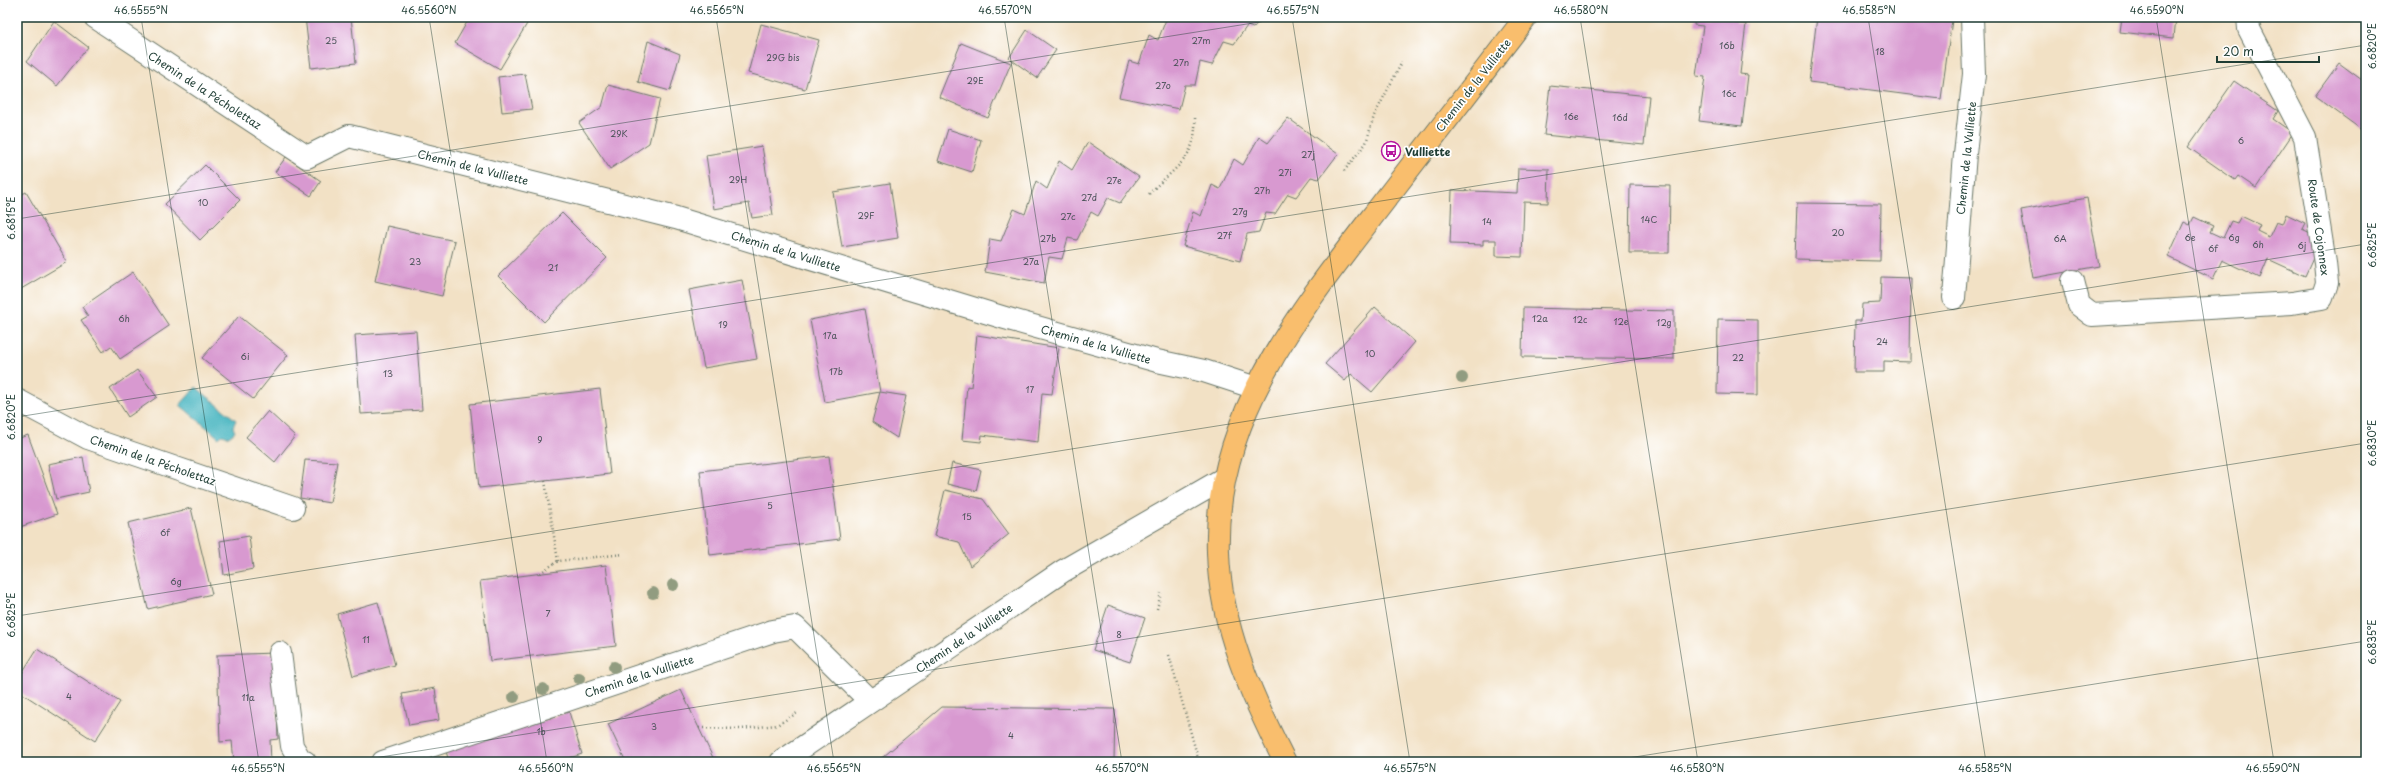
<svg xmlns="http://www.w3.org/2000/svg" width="2383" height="779" font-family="'Playpen Sans',sans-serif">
  <rect width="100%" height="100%" fill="#fff"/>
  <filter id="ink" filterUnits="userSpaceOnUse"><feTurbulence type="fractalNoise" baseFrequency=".025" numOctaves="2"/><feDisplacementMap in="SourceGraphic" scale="8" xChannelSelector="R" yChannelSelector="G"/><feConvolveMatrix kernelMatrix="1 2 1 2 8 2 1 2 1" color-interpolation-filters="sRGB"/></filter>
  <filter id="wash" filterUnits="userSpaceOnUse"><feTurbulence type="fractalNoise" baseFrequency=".012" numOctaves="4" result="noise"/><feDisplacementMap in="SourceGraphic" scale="16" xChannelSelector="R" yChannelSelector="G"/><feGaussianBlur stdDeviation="0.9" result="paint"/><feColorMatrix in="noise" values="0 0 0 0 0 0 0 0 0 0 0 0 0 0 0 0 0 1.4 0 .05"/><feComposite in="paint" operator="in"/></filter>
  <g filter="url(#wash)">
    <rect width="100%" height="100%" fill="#f2e1c5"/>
    <path fill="#48b6c1" stroke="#347a7a" d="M196 387 236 420 233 427 235 432 229 437 222 435 219 438 180 405Z"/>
    <g id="blocks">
      <g fill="#d899d0">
        <path d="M305 17H351L356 63 311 68Z"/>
        <path d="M470 17H531L500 69 455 43Z"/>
        <path d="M1167 17H1263L1253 28 1247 26 1234 44 1224 41 1212 65 1200 62 1195 85H1185L1179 109 1119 97 1129 61 1139 64 1149 35 1158 40Z"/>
        <path d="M1695 17H1736L1735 23 1746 24 1740 74 1748 75 1742 126 1699 121 1705 77 1696 76 1703 26 1694 25Z"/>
        <path d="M1817 17H1932L1952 20 1941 99 1809 82Z"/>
        <path d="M2122 17H2176L2174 38 2120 32Z"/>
        <path d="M54 21 88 47 57 86 27 61Z"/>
        <path d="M761 24 819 40 805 89 748 73Z"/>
        <path d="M1027 30 1056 50 1037 78 1009 58Z"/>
        <path d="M648 41 680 54 670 91 638 82Z"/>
        <path d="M961 43 1011 63 988 118 939 97Z"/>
        <path d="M2339 63 2366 83V133L2315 96Z"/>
        <path d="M525 74 532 109 502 112 498 77Z"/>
        <path d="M2234 81 2278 111 2273 119 2293 133 2256 188 2238 176 2235 180 2188 147Z"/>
        <path d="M608 85 660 99 649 143 610 169 579 123 602 107Z"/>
        <path d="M1550 86 1649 96 1644 145 1544 135Z"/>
        <path d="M1288 118 1338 154 1319 179 1311 177 1296 197 1288 194 1275 214 1266 213 1259 232 1247 234 1240 261 1183 246 1193 212 1201 216 1212 185 1220 189 1234 159 1243 165 1259 137 1268 143Z"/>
        <path d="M948 129 981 140 972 172 938 161Z"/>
        <path d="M1088 142 1139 177 1120 203 1108 198 1098 216 1091 212 1077 240 1068 238 1062 259 1049 257 1044 283 985 272 990 239 1001 241 1014 209 1025 214 1036 181 1047 189 1059 161 1072 170Z"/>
        <path d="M762 146 773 215 752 218 749 203 714 209 706 155Z"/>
        <path d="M286 157 321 181 311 196 275 172Z"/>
        <path d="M205 165 240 200 200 240 165 204Z"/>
        <path d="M1518 168 1549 169 1548 203 1524 202 1522 257 1496 256V240H1483V245L1450 244 1452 190 1517 193Z"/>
        <path d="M890 183 898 238 842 247 833 192Z"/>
        <path d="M1630 185 1670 186 1669 253H1629Z"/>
        <path d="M26 192 67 262 21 289 17 282V197Z"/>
        <path d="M2087 198 2099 266 2033 278 2021 210Z"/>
        <path d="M1797 203 1881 204 1880 261 1795 259Z"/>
        <path d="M562 213 607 258 544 322 498 276Z"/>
        <path d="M2286 214 2305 223 2302 229 2319 237 2318 247 2305 276 2268 259 2260 278 2222 260 2213 279 2168 257 2184 222 2190 225 2194 217 2213 226 2210 232 2223 238 2231 221 2237 223 2241 216 2260 225 2257 231 2269 237 2276 222 2282 224Z"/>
        <path d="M387 226 455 241 442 296 375 281Z"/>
        <path d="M133 272 169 326 120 359 111 346 103 352 81 320 88 316 82 307Z"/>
        <path d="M1881 277 1911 278 1910 362 1884 361V372H1854L1855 321H1861L1862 304 1880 303Z"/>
        <path d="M742 280 757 359 704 368 689 290Z"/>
        <path d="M1375 307 1415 342 1372 392 1351 374 1345 381 1325 364Z"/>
        <path d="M1523 308 1674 311V359L1522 357Z"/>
        <path d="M865 309 880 392 825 402 810 320Z"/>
        <path d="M239 316 288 355 253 399 202 358Z"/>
        <path d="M1718 319 1758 320V395L1717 394Z"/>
        <path d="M416 331 422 410 361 414 355 335Z"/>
        <path d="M977 335 1059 348 1052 394 1042 393 1038 442 982 435 981 442 962 440 967 386 971 387Z"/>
        <path d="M137 370 157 397 128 417 110 389Z"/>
        <path d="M600 389 610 474 479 488 470 404Z"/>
        <path d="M880 392 906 396 897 438 872 422Z"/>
        <path d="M268 411 295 436 275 462 246 437Z"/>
        <path d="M28 435 57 514 17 528V439Z"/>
        <path d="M829 456 840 539 710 555 700 471Z"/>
        <path d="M83 457 89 492 56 499 48 464Z"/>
        <path d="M305 460 337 462 330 503 300 498Z"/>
        <path d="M952 463 981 470 976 491 947 484Z"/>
        <path d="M945 490 983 499 1009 534 970 566 959 542 934 536Z"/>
        <path d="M191 508 212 594 148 609 128 523Z"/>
        <path d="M249 536 253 569 224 575 220 541Z"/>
        <path d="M606 565 616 646 490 661 480 581Z"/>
        <path d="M378 602 395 665 353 676 337 614Z"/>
        <path d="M1108 605 1145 618 1130 662 1093 650Z"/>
        <path d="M37 649 120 702 95 741 17 690V681Z"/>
        <path d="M275 653 278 739 270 740 271 762H234L232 741 220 742 217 655Z"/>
        <path d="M435 688 439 720 409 725 402 694Z"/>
        <path d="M681 690 715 762H626L608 724Z"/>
        <path d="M942 707 1115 709 1114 762H877Z"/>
        <path d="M569 712 582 754 556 762H449L446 751Z"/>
      </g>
    </g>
  </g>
  <g filter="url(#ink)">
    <use href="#blocks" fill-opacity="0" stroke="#697667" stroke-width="1"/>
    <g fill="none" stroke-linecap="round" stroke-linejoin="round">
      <defs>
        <g id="minor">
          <path d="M95 17 307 157 349 136 676 218 1005 318 1157 361 1204 371 1256 388"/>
          <path d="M2073 281 2079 305 2092 315 2292 303 2322 298 2327 283 2325 263 2305 137 2249 29 2248 17"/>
          <path d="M1954 298 1965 154 1974 74 1972 17"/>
          <path d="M17 400 88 438 293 508"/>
          <path d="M280 653 292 746 301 761 305 762"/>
          <path d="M383 762 773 631 795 627 870 701"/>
          <path d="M781 762 1063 571 1223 479"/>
        </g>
        <path id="major" d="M1285 762C1252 697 1220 626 1218 552 1213 414 1306 303 1385 200 1432 139 1479 78 1526 17"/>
      </defs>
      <use href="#minor" stroke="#697667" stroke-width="24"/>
      <use href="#major" stroke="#697667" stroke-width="24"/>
      <g stroke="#697667" stroke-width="2.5" stroke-dasharray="1 3" stroke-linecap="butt">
        <path d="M1344 171 1366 143 1374 116 1402 62"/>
        <path d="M1149 194C1175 166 1197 160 1195 118"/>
        <path d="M545 481 558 561"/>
        <path d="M540 573 558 561 624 554"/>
        <path d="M1157 609 1161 593"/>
        <path d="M1169 655 1199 762"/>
        <path d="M699 728 741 729 777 725 799 712"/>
      </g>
      <use href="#minor" stroke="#fff" stroke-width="22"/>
      <use href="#major" stroke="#f9be6d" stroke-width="22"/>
    </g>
    <g fill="#919c80">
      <circle cx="1462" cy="378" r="6"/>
      <circle cx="673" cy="585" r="6"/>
      <circle cx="653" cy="593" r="6"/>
      <circle cx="614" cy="667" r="6"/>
      <circle cx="579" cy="678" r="6"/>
      <circle cx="543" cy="689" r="6"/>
      <circle cx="514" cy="697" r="6"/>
    </g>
  </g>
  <path fill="none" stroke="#1f3d34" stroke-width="1" stroke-opacity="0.45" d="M141 17 259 762M429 17 547 762M716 17 834 762M1004 17 1122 762M1292 17 1410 762M1580 17 1698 762M1868 17 1986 762M2156 17 2274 762M17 20 37 17M17 219 1291 17M17 417 2366 45M17 616 2366 244M349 762 2366 443M1603 762 2366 641"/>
  <defs>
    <symbol id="bus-ring" viewBox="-11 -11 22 22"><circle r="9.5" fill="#fff" stroke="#b5179e" stroke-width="1.5"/><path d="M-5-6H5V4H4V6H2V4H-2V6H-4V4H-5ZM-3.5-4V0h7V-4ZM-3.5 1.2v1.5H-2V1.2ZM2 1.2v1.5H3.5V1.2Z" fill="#b5179e"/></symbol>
  </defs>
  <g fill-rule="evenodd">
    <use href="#bus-ring" x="1380" y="140" width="22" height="22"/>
  </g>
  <g text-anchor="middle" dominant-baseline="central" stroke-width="3.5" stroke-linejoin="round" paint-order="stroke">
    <g font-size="9" fill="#4d545b">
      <text x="331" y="40">25</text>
      <text x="1201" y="40">27m</text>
      <text x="1727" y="45">16b</text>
      <text x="1880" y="51">18</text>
      <text x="783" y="57">29G bis</text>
      <text x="1181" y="62">27n</text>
      <text x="975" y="80">29E</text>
      <text x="1163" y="85">27o</text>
      <text x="1729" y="93">16c</text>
      <text x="1571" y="116">16e</text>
      <text x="1620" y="117">16d</text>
      <text x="619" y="133">29K</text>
      <text x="2241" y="140">6</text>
      <text x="1308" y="154">27j</text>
      <text x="1285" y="172">27i</text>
      <text x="738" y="179">29H</text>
      <text x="1114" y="180">27e</text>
      <text x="1262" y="190">27h</text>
      <text x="1089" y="197">27d</text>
      <text x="203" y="202">10</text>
      <text x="1240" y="211">27g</text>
      <text x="866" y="215">29F</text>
      <text x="1068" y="216">27c</text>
      <text x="1649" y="219">14C</text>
      <text x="1487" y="221">14</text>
      <text x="1838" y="232">20</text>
      <text x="1224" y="235">27f</text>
      <text x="2190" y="237">6e</text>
      <text x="2234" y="237">6g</text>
      <text x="1048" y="238">27b</text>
      <text x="2060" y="238">6A</text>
      <text x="2258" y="244">6h</text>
      <text x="2302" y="245">6j</text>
      <text x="2213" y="248">6f</text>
      <text x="415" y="261">23</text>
      <text x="1031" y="261">27a</text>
      <text x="553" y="267">21</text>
      <text x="124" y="318">6h</text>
      <text x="1540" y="318">12a</text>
      <text x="1580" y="319">12c</text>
      <text x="1621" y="321">12e</text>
      <text x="1664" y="322">12g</text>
      <text x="723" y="324">19</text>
      <text x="830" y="335">17a</text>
      <text x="1882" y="341">24</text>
      <text x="1370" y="353">10</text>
      <text x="245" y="356">6i</text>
      <text x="1738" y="357">22</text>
      <text x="836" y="371">17b</text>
      <text x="388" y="373">13</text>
      <text x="1030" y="389">17</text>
      <text x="540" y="439">9</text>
      <text x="770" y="505">5</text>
      <text x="967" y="516">15</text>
      <text x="165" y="532">6f</text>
      <text x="176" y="581">6g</text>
      <text x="548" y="613">7</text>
      <text x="1119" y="634">8</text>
      <text x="366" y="639">11</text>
      <text x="69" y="696">4</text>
      <text x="248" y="697">11a</text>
      <text x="654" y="726">3</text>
      <text x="541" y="731">1b</text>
      <text x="1011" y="735">4</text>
    </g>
    <g font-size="11" fill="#1f3d34" stroke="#fff">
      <text transform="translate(1473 85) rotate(-52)">Chemin de la Vulliette</text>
      <text transform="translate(205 90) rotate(33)">Chemin de la Pécholettaz</text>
      <text transform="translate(1966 158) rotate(-84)">Chemin de la Vulliette</text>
      <text transform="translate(473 167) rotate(14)">Chemin de la Vulliette</text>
      <text transform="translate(2319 227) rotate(82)">Route de Cojonnex</text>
      <text transform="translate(786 251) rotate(17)">Chemin de la Vulliette</text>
      <text transform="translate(1096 344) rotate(16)">Chemin de la Vulliette</text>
      <text transform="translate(153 460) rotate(19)">Chemin de la Pécholettaz</text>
      <text transform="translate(964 638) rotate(-34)">Chemin de la Vulliette</text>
      <text transform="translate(639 676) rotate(-18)">Chemin de la Vulliette</text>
    </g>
    <g font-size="11" font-weight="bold" fill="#1f3d34" stroke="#fff" text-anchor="start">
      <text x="1405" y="151">Vulliette</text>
    </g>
  </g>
  <rect width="2383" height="779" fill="none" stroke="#fff" stroke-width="44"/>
  <path d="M2217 56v6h102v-6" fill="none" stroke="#1f3d34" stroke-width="2"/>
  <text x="2223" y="56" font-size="12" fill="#1f3d34" stroke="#ffffff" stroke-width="3" paint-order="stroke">20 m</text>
  <rect x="22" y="22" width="2339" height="735" fill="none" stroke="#1f3d34" stroke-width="1.5"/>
  <g font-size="10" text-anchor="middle" fill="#1f3d34">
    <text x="141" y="14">46.5555°N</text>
    <text x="429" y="14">46.5560°N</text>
    <text x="717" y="14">46.5565°N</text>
    <text x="1005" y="14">46.5570°N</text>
    <text x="1293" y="14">46.5575°N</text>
    <text x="1581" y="14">46.5580°N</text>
    <text x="1869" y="14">46.5585°N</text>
    <text x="2157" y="14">46.5590°N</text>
    <text transform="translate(2372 46) rotate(-90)" y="4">6.6820°E</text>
    <text transform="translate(11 218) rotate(-90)" y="4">6.6815°E</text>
    <text transform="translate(2372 245) rotate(-90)" y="4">6.6825°E</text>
    <text transform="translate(11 417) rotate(-90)" y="4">6.6820°E</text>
    <text transform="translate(2372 443) rotate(-90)" y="4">6.6830°E</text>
    <text transform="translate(11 615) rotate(-90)" y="4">6.6825°E</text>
    <text transform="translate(2372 642) rotate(-90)" y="4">6.6835°E</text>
    <text x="258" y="772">46.5555°N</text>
    <text x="546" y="772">46.5560°N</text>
    <text x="834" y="772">46.5565°N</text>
    <text x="1122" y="772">46.5570°N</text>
    <text x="1410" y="772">46.5575°N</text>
    <text x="1697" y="772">46.5580°N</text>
    <text x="1985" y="772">46.5585°N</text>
    <text x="2273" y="772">46.5590°N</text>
  </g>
</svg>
